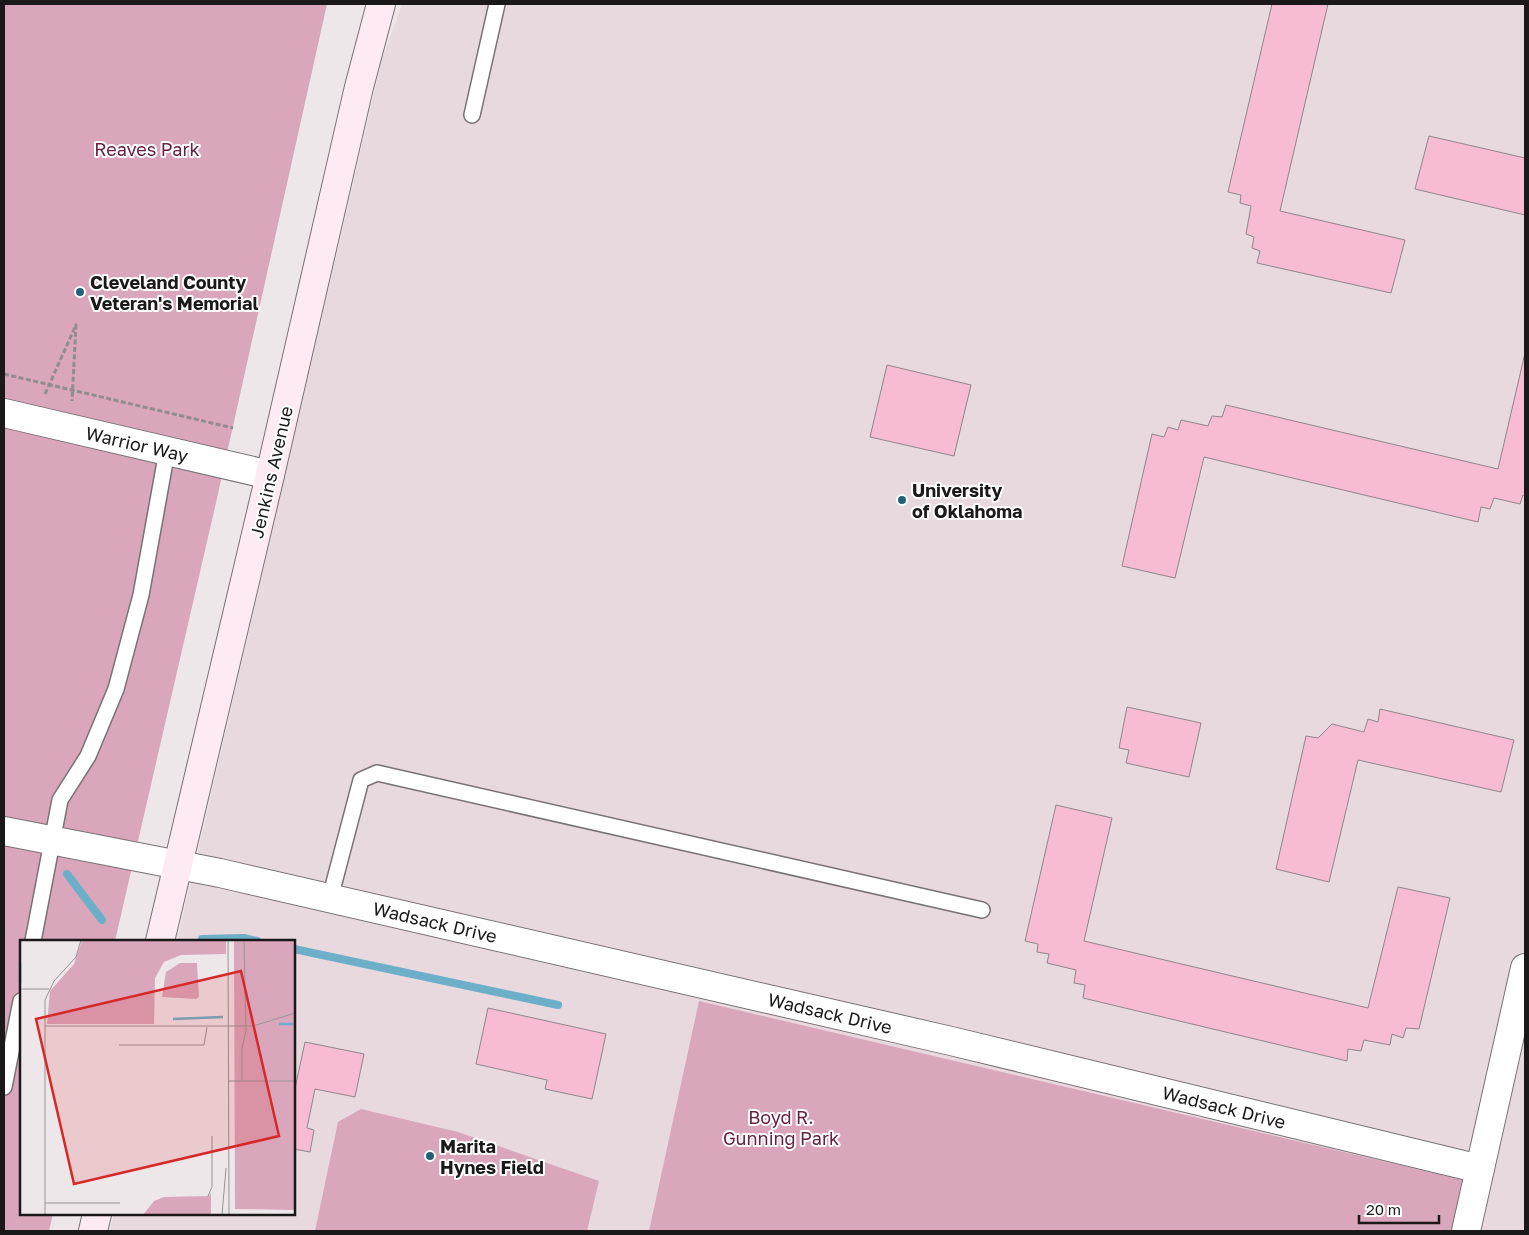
<svg xmlns="http://www.w3.org/2000/svg" width="1529" height="1235" font-family="'Golos Text',sans-serif">
  <rect width="100%" height="100%" fill="#eee7e9"/>
  <path fill="#e8d9df" d="M402 4H1525V1231H110L114 1214H294V941H177L382 59Z"/>
  <g fill="#daa6bb">
    <path d="M4 4H327L215 507 115 941H21V1214H53L49 1231H4Z"/>
    <path d="M699 1001 1463 1180 1452 1231H649Z"/>
    <path d="M361 1109 458 1132 599 1181 587 1231H315L338 1122Z"/>
  </g>
  <g fill="none" stroke-linecap="round" stroke-linejoin="round">
    <g stroke="#6dafc9" stroke-width="8">
      <path d="M67 874 102 920"/>
      <path d="M202 939 244 938 257 941"/>
      <path d="M294 949 558 1005"/>
    </g>
  </g>
  <g fill="#f8bbd4" stroke="#8d8789">
    <path d="M1272 4H1328L1280 211 1405 240 1391 293 1257 263 1260 251 1252 248 1254 237 1246 234 1251 206 1240 203 1241 195 1228 192Z"/>
    <path d="M1429 136 1525 158V215L1415 189Z"/>
    <path d="M1525 353V496L1523 495 1520 504 1494 498 1490 509 1481 507 1478 522 1204 457 1175 578 1122 566 1152 434 1164 437 1168 427 1178 430 1181 420 1208 426 1212 416 1222 417 1226 405 1498 469Z"/>
    <path d="M887 365 971 385 954 456 870 437Z"/>
    <path d="M1127 707 1201 723 1189 777 1126 763 1129 750 1119 748Z"/>
    <path d="M1380 709 1514 740 1501 792 1358 760 1329 882 1276 869 1306 736 1318 738 1332 724 1364 732 1368 719 1378 722Z"/>
    <path d="M1056 805 1112 818 1084 941 1368 1008 1398 887 1450 898 1419 1029 1406 1028 1403 1038 1392 1034 1390 1045 1364 1040 1361 1051 1348 1049 1347 1061 1083 998 1085 985 1074 983 1076 970 1047 963 1049 954 1037 952 1038 944 1025 941Z"/>
    <path d="M488 1008 606 1034 592 1099 545 1089 547 1080 476 1064Z"/>
    <path d="M305 1042 364 1054 355 1097 315 1089 307 1128 314 1130 310 1152 294 1149V1093Z"/>
  </g>
  <g fill="none" stroke-linecap="round" stroke-linejoin="round">
    <defs>
      <g id="lane">
        <path d="M472 115 497 4"/>
        <path d="M330 898 361 780 377 773 982 910"/>
        <path d="M33 941 60 800 88 756 116 689 141 595 167 451"/>
        <path d="M4 1087 21 1001"/>
      </g>
      <g id="street">
        <path d="M4 413 270 475"/>
        <path d="M4 831 220 873 951 1041 1480 1169"/>
        <path d="M1466 1231 1525 968"/>
      </g>
      <g id="secondary">
        <path d="M160 941 270 475 359 87 381 4"/>
        <path d="M93 1231 97 1214"/>
      </g>
    </defs>
    <use href="#lane" stroke="#787274" stroke-width="18"/>
    <use href="#street" stroke="#787274" stroke-width="30"/>
    <use href="#secondary" stroke="#787274" stroke-width="30"/>
    <g stroke="#918c8e" stroke-width="3" stroke-dasharray="5 2.5" stroke-linecap="butt">
      <path d="M4 374 233 428"/>
      <path d="M45 394 76 325 72 401"/>
    </g>
    <use href="#lane" stroke="#fff" stroke-width="15"/>
    <use href="#street" stroke="#fff" stroke-width="28"/>
    <use href="#secondary" stroke="#feeaf2" stroke-width="28"/>
  </g>
  <g fill="#226077" stroke="#fff" stroke-width="2">
    <circle cx="80" cy="292" r="5"/>
    <circle cx="902" cy="500" r="5"/>
    <circle cx="430" cy="1156" r="5"/>
  </g>
  <g text-anchor="middle" dominant-baseline="central" stroke-width="4" stroke-linejoin="round" paint-order="stroke">
    <g font-size="18" fill="#652042" stroke="#fff">
      <text x="147" y="149">Reaves Park</text>
      <text x="781" y="1117">Boyd R.<tspan x="781" dy="21">Gunning Park</tspan></text>
    </g>
    <g font-size="18" font-weight="bold" fill="#1a1819" stroke="#fff" text-anchor="start">
      <text x="90" y="282">Cleveland County<tspan x="90" dy="21">Veteran's Memorial</tspan></text>
      <text x="912" y="490">University<tspan x="912" dy="21">of Oklahoma</tspan></text>
      <text x="440" y="1146">Marita<tspan x="440" dy="21">Hynes Field</tspan></text>
    </g>
    <g font-size="18" fill="#1a1819" stroke="#fff">
      <text transform="translate(137 444) rotate(13)">Warrior Way</text>
      <text transform="translate(271 472) rotate(-77)">Jenkins Avenue</text>
      <text transform="translate(435 922) rotate(13)">Wadsack Drive</text>
      <text transform="translate(830 1013) rotate(13)">Wadsack Drive</text>
      <text transform="translate(1224 1107) rotate(14)">Wadsack Drive</text>
    </g>
  </g>
  <g transform="translate(20 940)">
    <rect width="275" height="275" fill="#eee7e9"/>
    <path d="M62 0H206V14L161 15 144 22 135 38 134 84H27L30 51 54 24ZM214 0H275V270L215 269ZM160 23H177L179 57 176 59 142 57 146 32ZM191 253V275H123L134 261 144 257 189 256Z" fill="#daa6bb"/>
    <path fill="none" stroke="#6dafc9" stroke-width="2.5" d="M0 23V43M153 79 203 77M259 84H275"/>
    <path fill="none" stroke="#999496" stroke-width="1" d="M208 0 209 275M0 49H29M25 86H233L275 73M99 105H184L187 87M208 141H275M222 141V108L226 91 224 0M188 256 192 247V196M25 263H100M25 275V60L34 41 56 17 61 0M202 275 206 228"/>
    <path fill="#d62828" fill-opacity="0.15" stroke="#d62828" stroke-width="2.5" d="M221 31 259 196 54 244 16 79Z"/>
    <rect width="275" height="275" fill="none" stroke="#1a1819" stroke-width="2.5"/>
  </g>
  <rect width="1529" height="1235" fill="none" stroke="#1a1819" stroke-width="10"/>
  <path d="M1359 1215v8h80v-8" fill="none" stroke="#1a1819" stroke-width="2.5"/>
  <text x="1366" y="1215" font-size="15" fill="#1a1819" stroke="#ffffff" stroke-width="4" paint-order="stroke">20 m</text>
</svg>
